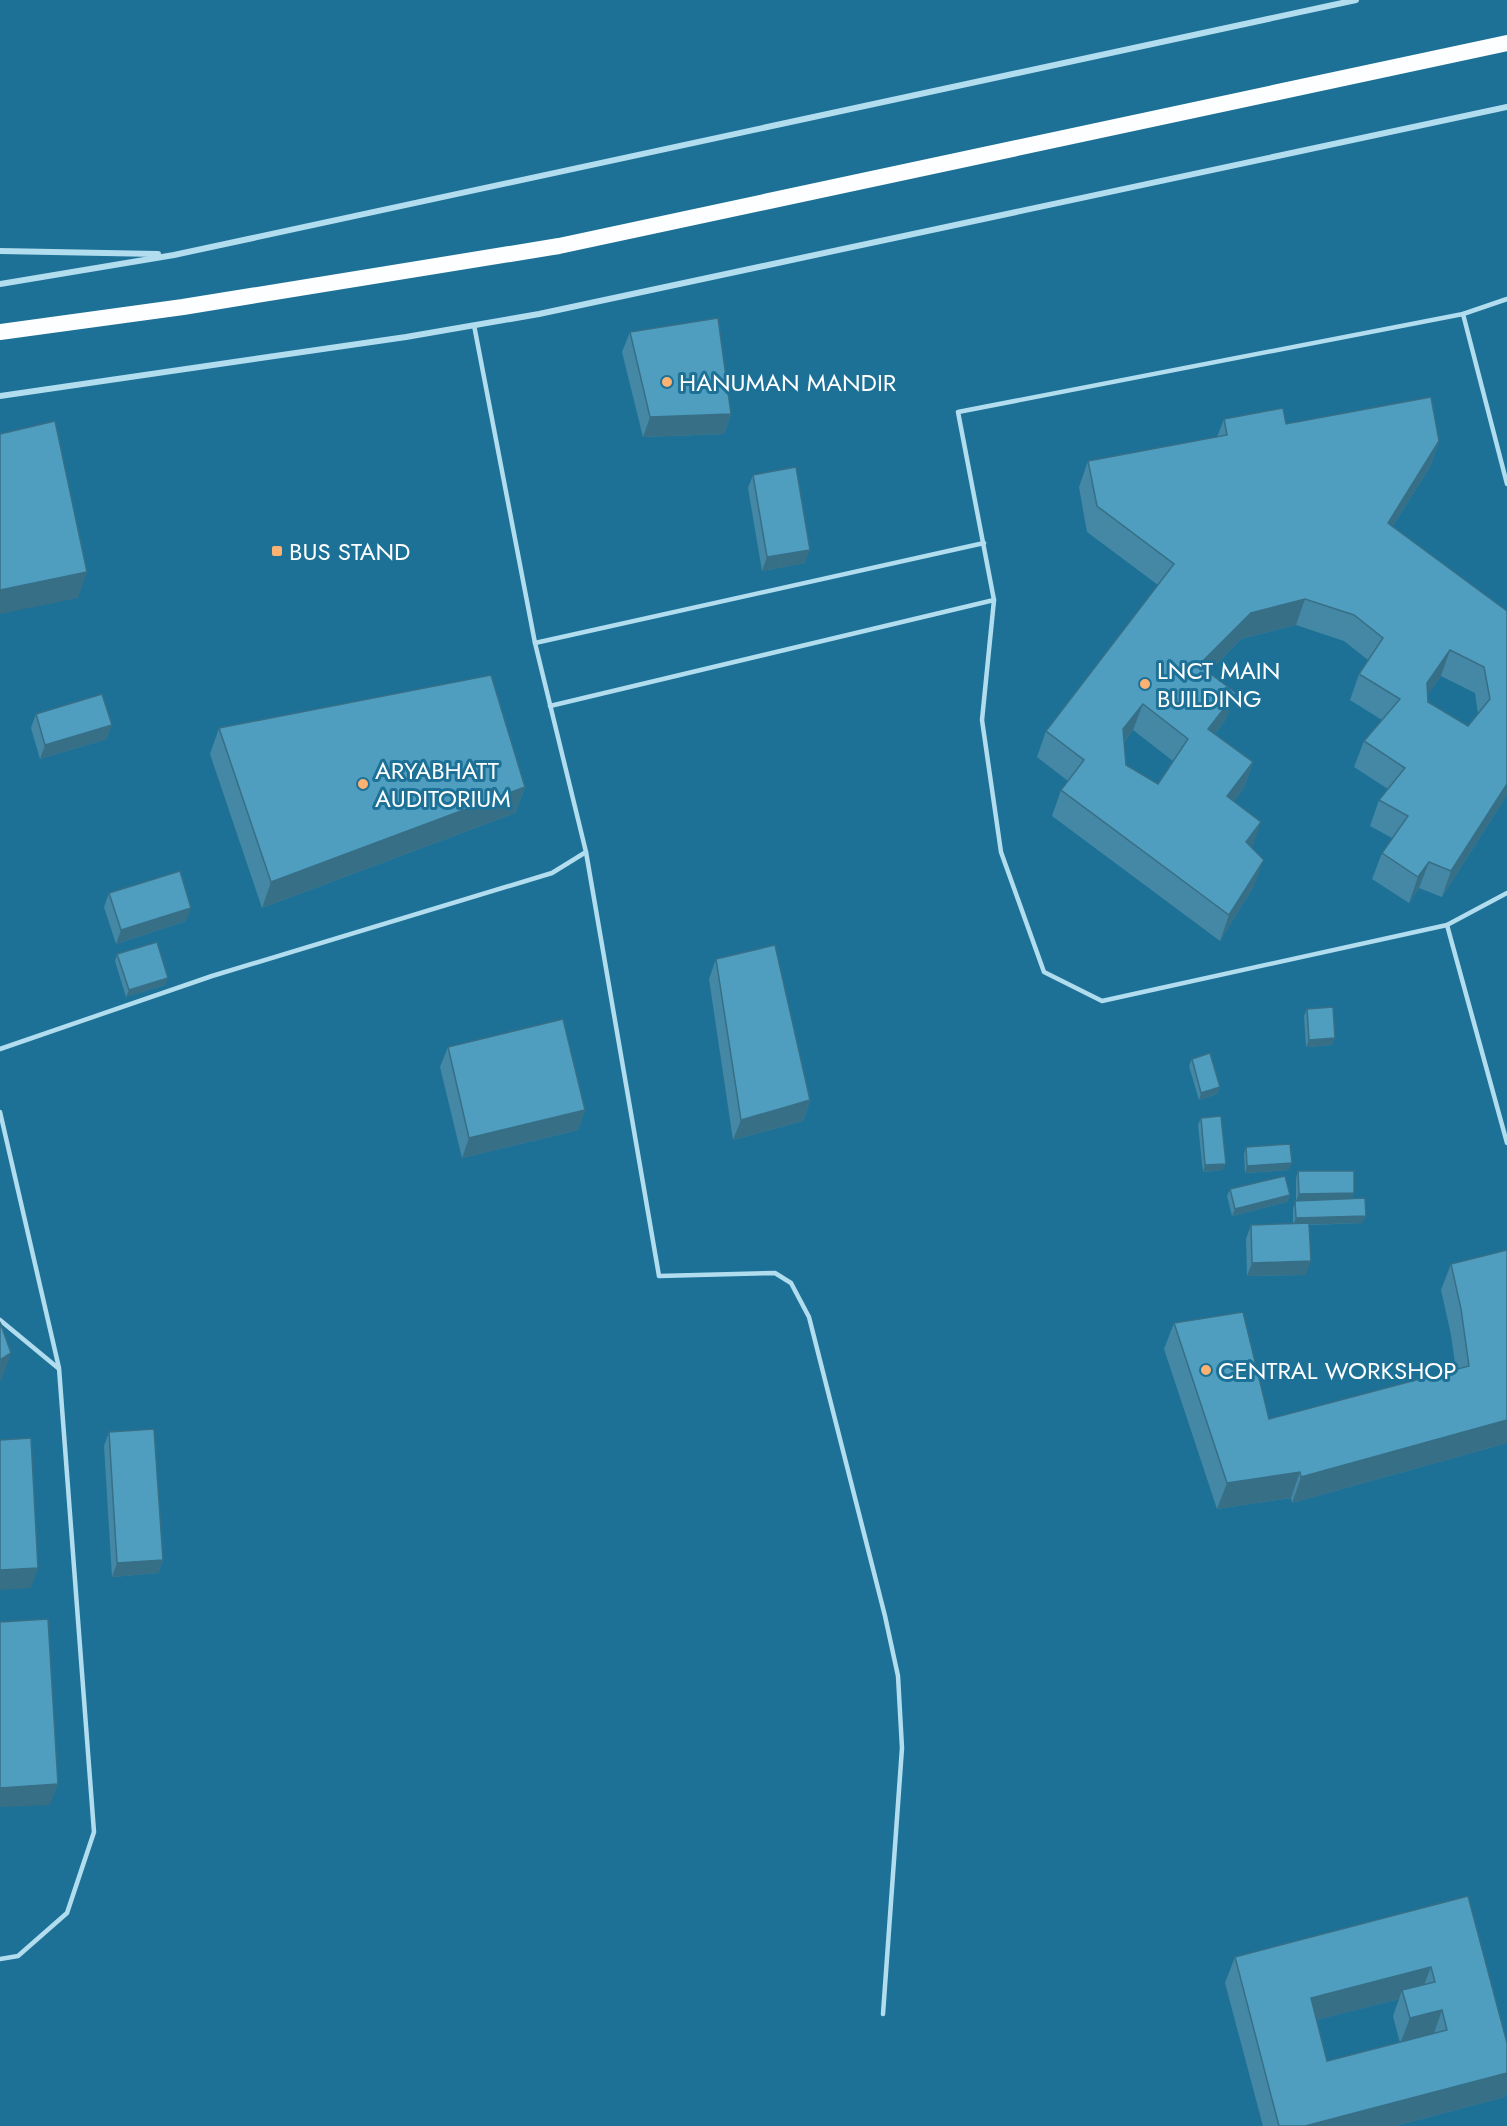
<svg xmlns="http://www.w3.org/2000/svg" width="1507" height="2126" font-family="Jost,sans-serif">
  <rect width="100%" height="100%" fill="#1d7197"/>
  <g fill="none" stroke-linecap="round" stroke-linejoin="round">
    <g stroke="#b2ddef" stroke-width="4.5">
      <path d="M1507 299 1463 314 958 412 994 600 982 720 1001 852 1044 972 1102 1001 1447 925 1507 893"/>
      <path d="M1463 314 1507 484"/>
      <path d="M535 643 984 543"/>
      <path d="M550 706 994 600"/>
      <path d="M586 852 659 1276 775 1273 791 1283 809 1317 885 1616 898 1676 902 1748 883 2014"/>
      <path d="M1447 925 1507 1143"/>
      <path d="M0 1049 212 976 552 873 586 852 535 643 474 325"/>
      <path d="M0 1112 59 1368 94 1832 67 1913 18 1956 0 1959"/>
      <path d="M0 1320 58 1368"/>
    </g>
    <g stroke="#b2ddef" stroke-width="6">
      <path d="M0 251 158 254"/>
      <path d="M0 284 174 255 1356 0"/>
      <path d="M0 396 406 337 539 314 1507 107"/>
    </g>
    <path stroke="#fcfeff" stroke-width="16" d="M0 332 183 307 559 246 1507 43"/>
  </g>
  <g fill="#4488a5" fill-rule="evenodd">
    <path d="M630 332 731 414 724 434 643 437 622 352Z"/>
    <path d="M1224 419 1286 424 1439 441 1430 467 1392 527 1507 611V795L1442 897 1419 888 1409 903 1372 879 1382 853 1392 838 1370 826 1379 800 1388 789 1354 767 1364 741 1382 720 1350 700 1359 674 1368 660 1344 641 1296 625 1241 639 1209 672 1226 719 1215 734 1253 762 1244 788 1234 801 1252 848 1254 886 1220 941 1052 816 1061 790 1068 781 1037 757 1046 731 1158 585 1087 532 1079 487 1088 461 1217 437ZM1441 676 1475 693 1478 714 1468 726 1428 702 1427 695ZM1133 730 1173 761 1158 784 1126 765 1124 742Z"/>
    <path d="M753 475 805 563 762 571 748 488Z"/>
    <path d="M36 714 107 739 40 759 31 728Z"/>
    <path d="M219 728 525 787 515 813 262 908 210 754Z"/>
    <path d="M109 893 186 921 116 944 104 907Z"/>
    <path d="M117 954 165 985 126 997 115 961Z"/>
    <path d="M716 959 810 1100 803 1121 733 1140 709 979Z"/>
    <path d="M1307 1009 1332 1045 1306 1047 1304 1016Z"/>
    <path d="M448 1047 585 1110 578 1130 462 1158 440 1067Z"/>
    <path d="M1192 1059 1220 1087 1217 1094 1199 1100 1189 1066Z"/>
    <path d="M1201 1118 1223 1170 1203 1172 1198 1125Z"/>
    <path d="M1246 1147 1289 1170 1245 1173 1244 1154Z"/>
    <path d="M1298 1171 1354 1193 1352 1198 1363 1223 1309 1225 1306 1275 1247 1276 1246 1239 1251 1225 1293 1224V1208L1296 1201V1178Z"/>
    <path d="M1230 1189 1290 1195 1287 1202 1232 1216 1227 1196Z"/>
    <path d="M1507 1250V1443L1292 1503 1291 1498 1217 1509 1164 1349 1174 1323 1269 1419 1456 1370 1451 1335 1441 1290 1451 1264Z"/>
    <path d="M109 1432 163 1560 158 1573 112 1577 104 1446Z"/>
    <path d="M1468 1896 1507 2043V2092L1505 2097 1395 2126H1263L1225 1983 1235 1957ZM1399 1999 1393 2016 1400 2043 1327 2061 1316 2020Z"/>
  </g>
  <g fill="#376f86">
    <path d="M731 414 724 434 643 437 650 417Z"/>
    <path d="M1439 441 1430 467 1378 549 1388 523Z"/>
    <path d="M810 550 805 563 762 571 767 557Z"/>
    <path d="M87 572 78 598 0 614V590Z"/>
    <path d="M1305 599 1296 625 1241 639 1190 691 1199 665 1251 613Z"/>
    <path d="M1450 650 1441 676 1417 709 1427 683Z"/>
    <path d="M1236 693 1226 719 1199 755 1208 729Z"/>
    <path d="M1143 704 1133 730 1113 755 1123 729Z"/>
    <path d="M112 725 107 739 40 759 45 745Z"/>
    <path d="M1253 762 1244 788 1218 822 1227 796Z"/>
    <path d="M1507 784V795L1442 897 1451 871Z"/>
    <path d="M525 787 515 813 262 908 271 882Z"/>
    <path d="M1261 822 1252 848 1246 842Z"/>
    <path d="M1264 860 1254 886 1220 941 1229 915Z"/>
    <path d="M1429 862 1419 888 1409 903 1418 877Z"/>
    <path d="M191 908 186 921 116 944 121 930Z"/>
    <path d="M168 978 165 985 126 997 129 990Z"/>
    <path d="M1335 1038 1332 1045 1306 1047 1309 1040Z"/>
    <path d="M1220 1087 1217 1094 1199 1100 1201 1093Z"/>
    <path d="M810 1100 803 1121 733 1140 741 1120Z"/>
    <path d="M585 1110 578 1130 462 1158 469 1138Z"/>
    <path d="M1292 1163 1289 1170 1245 1173 1247 1166Z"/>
    <path d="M1226 1164 1223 1170 1203 1172 1205 1165Z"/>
    <path d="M1354 1193 1351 1200 1296 1201 1299 1194Z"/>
    <path d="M1290 1195 1287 1202 1232 1216 1235 1209Z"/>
    <path d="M1366 1216 1363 1223 1293 1225 1296 1218Z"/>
    <path d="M1311 1261 1306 1275 1247 1276 1252 1263Z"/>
    <path d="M11 1353 2 1379 0 1380V1360Z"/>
    <path d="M1507 1420V1443L1292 1503 1301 1477Z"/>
    <path d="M1300 1472 1291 1498 1217 1509 1227 1483Z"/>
    <path d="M163 1560 158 1573 112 1577 117 1563Z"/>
    <path d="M38 1568 31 1588 0 1590V1570Z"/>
    <path d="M58 1784 50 1805 0 1807V1788Z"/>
    <path d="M1431 1967 1421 1993 1402 1990 1399 1999 1301 2024 1311 1998Z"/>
    <path d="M1442 2010 1433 2036 1400 2044 1410 2018Z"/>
    <path d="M1507 2073V2092L1505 2097 1395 2126H1305Z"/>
  </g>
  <g fill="#4f9ec0" stroke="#376f86" stroke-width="1.5" fill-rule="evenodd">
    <path d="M718 318 731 414 650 417 630 332Z"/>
    <path d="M1431 397 1439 441 1388 523 1507 611V784L1451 871 1429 862 1418 877 1382 853 1408 816 1379 800 1405 768 1364 741 1400 699 1359 674 1383 638 1354 615 1305 599 1251 613 1199 665 1236 693 1208 729 1253 762 1227 796 1261 822 1246 842 1264 860 1229 915 1061 790 1084 760 1046 731 1174 564 1097 506 1088 461 1227 435 1224 419 1283 408 1286 424ZM1450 650 1484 667 1490 699 1468 726 1428 702 1427 683ZM1143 704 1188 739 1158 784 1126 765 1123 729Z"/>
    <path d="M55 421 87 572 0 590V434Z"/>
    <path d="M796 467 810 550 767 557 753 475Z"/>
    <path d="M491 675 525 787 271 882 219 728Z"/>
    <path d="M102 694 112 725 45 745 36 714Z"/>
    <path d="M180 871 191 908 121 930 109 893Z"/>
    <path d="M157 942 168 978 129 990 117 954Z"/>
    <path d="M775 945 810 1100 741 1120 716 959Z"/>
    <path d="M1333 1007 1335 1038 1309 1040 1307 1009Z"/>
    <path d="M563 1019 585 1110 469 1138 448 1047Z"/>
    <path d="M1210 1053 1220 1087 1201 1093 1192 1059Z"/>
    <path d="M1221 1116 1226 1164 1205 1165 1201 1118Z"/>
    <path d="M1290 1144 1292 1163 1247 1166 1246 1147Z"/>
    <path d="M1298 1171H1354V1193L1299 1194Z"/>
    <path d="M1285 1176 1290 1195 1235 1209 1230 1189Z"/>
    <path d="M1365 1198 1366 1216 1296 1218 1295 1201Z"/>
    <path d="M1309 1223 1311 1261 1252 1263 1251 1225Z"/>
    <path d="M1507 1250V1420L1301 1477 1300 1472 1227 1483 1174 1323 1243 1312 1269 1419 1469 1366 1461 1309 1451 1264Z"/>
    <path d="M0 1322 11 1353 0 1360Z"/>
    <path d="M154 1429 163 1560 117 1563 109 1432Z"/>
    <path d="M31 1438 38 1568 0 1570V1440Z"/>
    <path d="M48 1619 58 1784 0 1788V1622Z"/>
    <path d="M1468 1896 1507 2043V2073L1305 2126H1279L1235 1957ZM1431 1967 1435 1982 1402 1990 1410 2018 1442 2010 1447 2030 1327 2061 1311 1998Z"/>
  </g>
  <g fill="#feb271" stroke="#1d7197" stroke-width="2">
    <circle cx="667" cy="382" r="6"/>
    <rect x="271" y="545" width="12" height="12" rx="3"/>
    <circle cx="1145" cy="684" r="6"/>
    <circle cx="363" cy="784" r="6"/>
    <circle cx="1206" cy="1370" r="6"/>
  </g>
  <g text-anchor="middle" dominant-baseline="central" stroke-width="6" stroke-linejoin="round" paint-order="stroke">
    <g font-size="24" fill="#fff" stroke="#1d7197" text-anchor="start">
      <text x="679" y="382">HANUMAN MANDIR</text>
      <text x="289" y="551">BUS STAND</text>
      <text x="1157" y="670">LNCT MAIN<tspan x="1157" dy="28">BUILDING</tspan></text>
      <text x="375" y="770">ARYABHATT<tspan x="375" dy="28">AUDITORIUM</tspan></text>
      <text x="1218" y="1370">CENTRAL WORKSHOP</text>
    </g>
  </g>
</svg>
